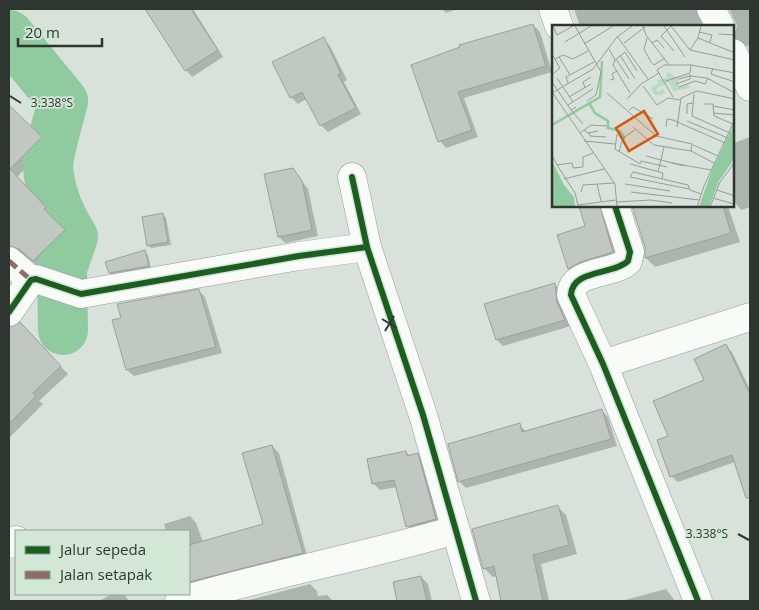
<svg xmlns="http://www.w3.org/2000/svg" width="759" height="610" font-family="'Open Sans',sans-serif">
  <rect width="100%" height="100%" fill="#d8e2da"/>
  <g fill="#0003">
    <path d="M153 9H193L223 57 192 77 186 70 149 12Z"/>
    <path d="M442 9H458L446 13Z"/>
    <path d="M574 9H704L702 16 705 26H580Z"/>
    <path d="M729 9H750V50L748 46 737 45 733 40 737 26Z"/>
    <path d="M533 25 540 32 552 72 464 98 478 137 446 148 440 141 413 65Z"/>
    <path d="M324 39 330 46 347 80 344 82 361 114 328 132 321 125 307 99 298 104 291 97Z"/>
    <path d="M9 54 14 60 9 65Z"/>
    <path d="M9 107 48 145 16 178 52 215 50 217 71 238 41 268 21 253 9 255Z"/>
    <path d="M733 137 734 143 750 137V207L741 210 733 200Z"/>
    <path d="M293 170 308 189 318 236 285 243 279 237Z"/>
    <path d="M582 206H608L619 258 575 275 569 269 559 236 589 227Z"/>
    <path d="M691 206H728L740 242 655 267 646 258V247Z"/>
    <path d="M163 215 166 218 171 245 151 248 148 245Z"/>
    <path d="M145 252 148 255 151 269 113 276 110 273Z"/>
    <path d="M555 285 562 291 571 326 503 346 497 340Z"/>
    <path d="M199 291 205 297 222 353 134 376 127 370Z"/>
    <path d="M20 324 68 374 39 401 43 404 9 438V329Z"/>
    <path d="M726 346 732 352 750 390V481L746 468 735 462 678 482 671 476 669 436Z"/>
    <path d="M601 410 608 417 617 446 466 488 459 481 519 424 526 432Z"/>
    <path d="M272 446 279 453 308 559 189 590V531H166L164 524 190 516 196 523 203 542 265 525Z"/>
    <path d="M406 452 410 456 417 454 424 461 442 525 414 533 408 527 397 487 380 490 373 483Z"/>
    <path d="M557 506 566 515 577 554 541 564 549 601H503L497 576 493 577 484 568Z"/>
    <path d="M421 577 428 584 432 601H398L394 583Z"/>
    <path d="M310 584 317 591 318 596 327 595 333 601H245Z"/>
    <path d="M666 589 675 601H621Z"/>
    <path d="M112 594H124L129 601H99Z"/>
  </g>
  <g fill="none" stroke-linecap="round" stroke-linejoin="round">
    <path stroke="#90cba0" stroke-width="50" d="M9 35 63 101C59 119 45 159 49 176 52 197 62 220 73 237L62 268 63 330"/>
  </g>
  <g fill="#c0c8c1" stroke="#9aa19b">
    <path d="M145 9H191L218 50 185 71Z"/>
    <path d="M533 24 546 66 458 92 472 130 438 142 411 65 460 47 459 45Z"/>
    <path d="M324 37 341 74 338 75 356 108 320 126 302 92 290 98 272 62Z"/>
    <path d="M9 105 42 137 10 169 46 207 44 209 65 230 33 261 19 249 9 246Z"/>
    <path d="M293 168 302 181 312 230 278 237 264 174Z"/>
    <path d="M579 206H600L613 252 581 262 568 269 557 235 585 226Z"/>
    <path d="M632 206H723L731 233 645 258V247Z"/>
    <path d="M163 213 168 242 147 246 142 217Z"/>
    <path d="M145 250 149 266 109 273 105 262Z"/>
    <path d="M555 283 557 302 565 320 496 340 484 304Z"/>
    <path d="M199 289 216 347 126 370 112 320 121 318 117 304Z"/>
    <path d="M20 322 61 366 33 393 36 396 9 424V327Z"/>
    <path d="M726 344 750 394V498H746L732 455 670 477 657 440 668 436 653 401 704 380 694 359Z"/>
    <path d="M602 409 611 439 458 482 448 444 520 423 522 432Z"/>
    <path d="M272 445 303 553 189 582V545L263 524 242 453Z"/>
    <path d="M406 451 407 456 418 453 436 519 406 527 394 480 372 484 367 459Z"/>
    <path d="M558 505 569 545 533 555 543 601H501L494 566 483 569 472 529Z"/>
    <path d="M421 576 427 601H397L393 582Z"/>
  </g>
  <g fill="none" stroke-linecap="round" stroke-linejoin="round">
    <defs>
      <g id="minor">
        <path d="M553 9 559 26"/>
        <path d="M711 9 720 26"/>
        <path d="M733 53 750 87"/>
        <path d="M352 177 367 247 423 415 476 601"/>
        <path d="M615 206 630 252 628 261C614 275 572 269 571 295L603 364 698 601"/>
        <path d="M9 261 31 280"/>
        <path d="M9 312 31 280 36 279 81 294 299 256 367 247"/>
        <path d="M603 364 750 317"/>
        <path d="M9 544 16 540"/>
        <path d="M179 601C270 574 364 557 455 530"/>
      </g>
    </defs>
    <use href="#minor" stroke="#949b95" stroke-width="29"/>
    <use href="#minor" stroke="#f9fbf9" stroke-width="28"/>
    <path stroke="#8d6e63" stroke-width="5" stroke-dasharray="10 5" stroke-linecap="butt" d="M9 261 31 280"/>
    <defs>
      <g id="cycleway">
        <path d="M352 177 367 247 423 415 476 601"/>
        <path d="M615 206 630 252 628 261C614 275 572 269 571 295L603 364 698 601"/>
        <path d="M9 312 31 280 36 279 81 294 299 256 367 247"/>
      </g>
    </defs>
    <use href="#cycleway" stroke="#d3e7d7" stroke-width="9"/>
    <use href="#cycleway" stroke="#1b5e20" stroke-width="6"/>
  </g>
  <path fill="none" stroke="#2f3630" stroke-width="2" d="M10 96 21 103M382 319 397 328M385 331 394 316M738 534 749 540"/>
  <g transform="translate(552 25)">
    <rect width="182" height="182" fill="#d8e2da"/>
    <path d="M117 47 126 54 127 62 136 59 137 63 121 66 117 57 104 64 106 67 111 64 113 69 103 70 99 63 107 58 105 55 115 53 114 49Z" fill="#b9d9c1"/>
    <path d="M182 99V134L167 156 157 182H147L160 145ZM0 136 12 160 22 172 23 182H0Z" fill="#90cba0"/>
    <path fill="none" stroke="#90cba0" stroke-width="2.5" d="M37 78 43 88 56 96V103L68 106 73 114M0 100 48 72 50 36"/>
    <path fill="none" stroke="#949d96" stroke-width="1" d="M1 1 5 10 21 1M23 1 49 47 44 70 35 76M91 1 94 10 117 40M112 1 133 32M119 1 138 25 183 35M119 1 109 11 122 26M147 7 160 10 158 17M167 9 183 10M65 11 96 54M95 13 92 24 99 37 102 40 113 33M146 13 183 28M13 17 39 1M72 18 93 2M100 18 105 15 112 23M32 19 61 1M57 24 63 35 73 27 85 46M138 25 146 13 149 1M0 29 8 43 0 50M68 30 83 54M7 32 18 50M3 34 11 30 21 34 36 26M64 34 77 54M63 35 61 40 78 68M161 43 159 49 183 57M5 53 21 77M126 54 138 51 155 53 183 68M58 55 62 54 60 49 65 46M114 56 138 48 139 40M0 57 19 85 24 82M16 58 14 52 42 37M124 59 138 54V49M91 61 105 80 116 73 128 75M127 62 143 56 153 59 156 53M33 63 31 57 39 52M0 67 63 159 65 182M0 68 41 44 65 12 80 1M55 68 104 111 140 119 139 126 102 120 81 102M142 69 140 91 178 108M17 72 39 59M121 72 105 45 112 40H139L183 48M75 74 89 59 107 48M152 79H161L162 91 181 99M16 80 41 64M161 81 183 85M19 85 31 99M77 85 81 82 101 94M161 88 183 90M135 89V79L141 78M135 96 176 113M114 102 115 94 121 95 173 118M125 102 129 73 145 66 183 74M32 105 36 108 46 106M28 108 39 100 55 101M37 108 38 111 54 112M65 109 63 124 88 139M32 116 63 119M141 120 166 131M139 126 162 138M67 127 71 113 83 105M0 130 5 140 20 138 21 143 31 142V132L41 128M94 131 132 141M120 138 159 145M78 139 111 148 110 154M88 139 89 136 115 142M5 140 23 168 26 180 64 175M106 147 112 122M12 154 52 144M45 159 49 176M73 159 118 166M137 164 78 152 81 147 136 160 138 165 149 169M165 165 183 171M29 167 31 160 62 158M79 167 147 175M161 173 182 179M64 177 99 175 120 178M145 182 152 161 183 94M158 182 168 157 183 137"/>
    <path fill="#d65610" fill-opacity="0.15" stroke="#d65610" stroke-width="2.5" d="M92 86 106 109 77 126 64 103Z"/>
    <rect width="182" height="182" fill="none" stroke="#2f3630" stroke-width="2.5"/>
  </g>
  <g font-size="12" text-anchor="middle" fill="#2f3630" stroke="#d3e7d7" stroke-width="4" stroke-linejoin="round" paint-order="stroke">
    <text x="52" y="107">3.338°S</text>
    <text x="707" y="538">3.338°S</text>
  </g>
  <rect width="759" height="610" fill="none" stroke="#2f3630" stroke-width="20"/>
  <rect x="15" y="530" width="175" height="65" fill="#d3e7d7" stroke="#91a094"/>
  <rect x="25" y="546" width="25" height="8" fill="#1b5e20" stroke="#91a094"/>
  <text x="60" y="555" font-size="15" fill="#2f3630">Jalur sepeda</text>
  <rect x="25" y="571" width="25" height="8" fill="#8d6e63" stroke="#91a094"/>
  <text x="60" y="580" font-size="15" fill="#2f3630">Jalan setapak</text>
  <path d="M18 38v8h84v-8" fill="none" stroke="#2f3630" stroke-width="2.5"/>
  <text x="25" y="38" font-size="15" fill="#2f3630" stroke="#d3e7d7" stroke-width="4" paint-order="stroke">20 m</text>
</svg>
